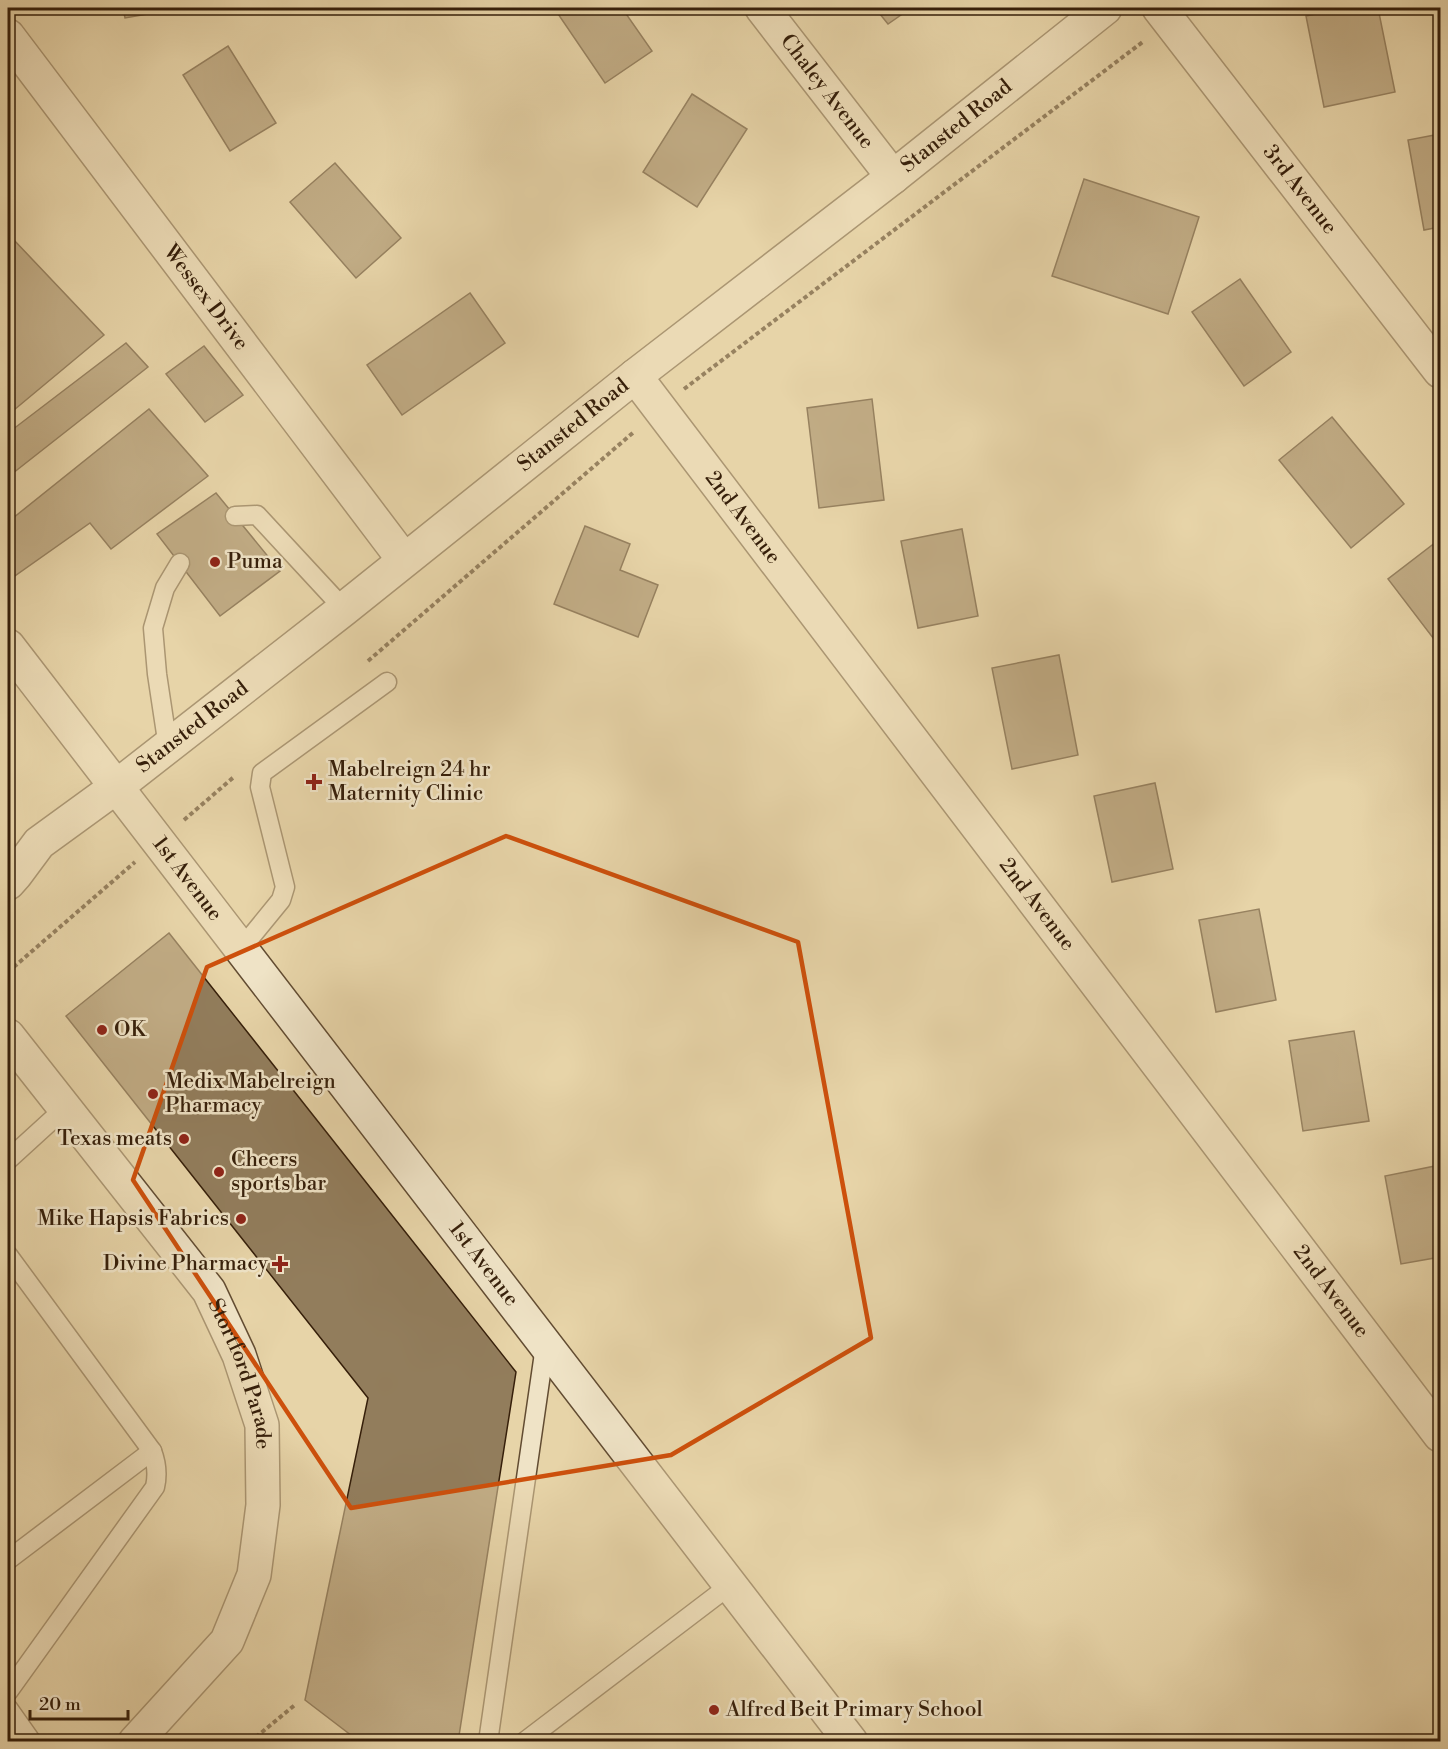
<svg xmlns="http://www.w3.org/2000/svg" width="1448" height="1749" font-family="'Libre Bodoni',serif">
  <rect width="100%" height="100%" fill="#e7d4a8"/>
  <filter id="stains"><feTurbulence type="fractalNoise" baseFrequency=".00333" numOctaves="4"/><feColorMatrix values="0 0 0 0 .2 0 0 0 0 .09 0 0 0 0 .02 0 0 0 .5 -.17"/></filter>
  <radialGradient id="worn" r=".72"><stop offset=".6" stop-color="#630" stop-opacity="0"/><stop offset="1" stop-color="#630" stop-opacity=".3"/></radialGradient>
  <g fill="#927d5c" stroke="#361f0a" stroke-width="1.5">
    <path d="M123 8H183L125 18Z"/>
    <path d="M554 8H622L652 51 605 83Z"/>
    <path d="M875 8H911L888 24Z"/>
    <path d="M1345 8H1378L1395 92 1324 107 1306 16Z"/>
    <path d="M228 46 276 123 230 151 183 75Z"/>
    <path d="M692 94 747 129 697 207 643 172Z"/>
    <path d="M1440 134V227L1424 230 1408 140Z"/>
    <path d="M335 163 401 238 356 278 290 202Z"/>
    <path d="M1084 179 1199 217 1168 314 1052 276Z"/>
    <path d="M13 239 104 335 8 415V243Z"/>
    <path d="M1240 279 1291 352 1244 386 1192 312Z"/>
    <path d="M470 293 505 343 402 415 367 365Z"/>
    <path d="M126 343 148 367 8 477V433Z"/>
    <path d="M204 346 243 395 205 422 166 374Z"/>
    <path d="M872 399 884 500 819 508 807 408Z"/>
    <path d="M149 409 208 476 111 549 90 523 9 580 8 522Z"/>
    <path d="M1332 417 1404 504 1351 548 1279 460Z"/>
    <path d="M216 493 280 571 220 616 157 534Z"/>
    <path d="M585 526 630 544 620 570 658 585 638 637 554 604Z"/>
    <path d="M962 529 978 616 918 628 901 541Z"/>
    <path d="M1440 539V647L1388 579Z"/>
    <path d="M1059 655 1078 755 1012 769 992 668Z"/>
    <path d="M1155 783 1173 869 1112 882 1094 796Z"/>
    <path d="M1259 909 1276 1000 1216 1012 1199 920Z"/>
    <path d="M169 933 516 1372 458 1742H360L305 1700 368 1398 66 1016Z"/>
    <path d="M1354 1031 1369 1121 1303 1131 1289 1041Z"/>
    <path d="M1440 1165V1257L1401 1264 1385 1176Z"/>
    <path d="M349 1735 354 1742H340Z"/>
  </g>
  <g fill="none" stroke-linecap="round" stroke-linejoin="round">
    <defs>
      <g id="lane">
        <path d="M235 516 257 515 344 609"/>
        <path d="M168 747 157 674 153 628 165 588 180 563"/>
        <path d="M241 949 281 900 285 887 260 787 262 773 387 682"/>
        <path d="M8 1160 65 1108"/>
        <path d="M8 1255 152 1451C157 1464 158 1474 155 1487L8 1692"/>
        <path d="M8 1560 152 1451"/>
        <path d="M8 1708 32 1742"/>
        <path d="M488 1742 545 1346"/>
        <path d="M524 1742 729 1586"/>
      </g>
      <g id="street">
        <path id="s1" d="M762 8 893 177"/>
        <path id="s2" d="M1159 8 1440 371"/>
        <path id="s3" d="M8 36 404 560"/>
        <path id="s4" d="M635 376 1440 1435"/>
        <path id="s5" d="M8 646 851 1742"/>
        <path id="s6" d="M8 883 16 874 39 843 116 787 344 609 635 376 893 177 1105 8"/>
        <path id="s7" d="M8 1036 209 1291 239 1355 262 1425 263 1505 254 1575 227 1641 135 1742"/>
      </g>
    </defs>
    <use href="#lane" stroke="#624c32" stroke-width="21"/>
    <use href="#street" stroke="#624c32" stroke-width="36"/>
    <g stroke="#361f0a" stroke-width="4" stroke-dasharray="4.5 3" stroke-linecap="butt">
      <path d="M684 389 1144 41"/>
      <path d="M368 661 635 431"/>
      <path d="M184 820 235 776"/>
      <path d="M8 972 135 862"/>
      <path d="M250 1742 296 1704"/>
    </g>
    <use href="#lane" stroke="#efe3c6" stroke-width="18"/>
    <use href="#street" stroke="#efe3c6" stroke-width="33"/>
  </g>
  <path d="M0 0H1448V1749H0ZM506 836 798 942 871 1338 671 1455 351 1508 133 1180 207 967Z" fill="#e7d4a8" fill-opacity=".55" fill-rule="evenodd"/>
  <path fill="none" stroke="#cd500c" stroke-width="4.5" stroke-linejoin="round" d="M506 836 798 942 871 1338 671 1455 351 1508 133 1180 207 967Z"/>
  <g fill="#8f2418" stroke="#efe3c6" stroke-width="2">
    <circle cx="215" cy="562" r="6"/>
    <path d="M311 773h6v6h6v6h-6v6h-6v-6h-6v-6h6z"/>
    <circle cx="102" cy="1030" r="6"/>
    <circle cx="153" cy="1094" r="6"/>
    <circle cx="184" cy="1139" r="6"/>
    <circle cx="219" cy="1172" r="6"/>
    <circle cx="241" cy="1219" r="6"/>
    <path d="M277 1255h6v6h6v6h-6v6h-6v-6h-6v-6h6z"/>
    <circle cx="714" cy="1710" r="6"/>
  </g>
  <g text-anchor="middle" dominant-baseline="central" stroke-width="5" stroke-linejoin="round" paint-order="stroke">
    <g font-size="21" fill="#361f0a" stroke="#efe3c6">
      <text stroke="none"><textPath href="#s1" startOffset="106">Chaley Avenue</textPath></text>
      <text stroke="none"><textPath href="#s6" startOffset="1215">Stansted Road</textPath></text>
      <text stroke="none"><textPath href="#s2" startOffset="230">3rd Avenue</textPath></text>
      <text stroke="none"><textPath href="#s3" startOffset="328">Wessex Drive</textPath></text>
      <text stroke="none"><textPath href="#s6" startOffset="729">Stansted Road</textPath></text>
      <text stroke="none"><textPath href="#s4" startOffset="178">2nd Avenue</textPath></text>
      <text stroke="none"><textPath href="#s6" startOffset="243">Stansted Road</textPath></text>
      <text stroke="none"><textPath href="#s5" startOffset="294">1st Avenue</textPath></text>
      <text stroke="none"><textPath href="#s4" startOffset="664">2nd Avenue</textPath></text>
      <text stroke="none"><textPath href="#s5" startOffset="780">1st Avenue</textPath></text>
      <text stroke="none"><textPath href="#s4" startOffset="1150">2nd Avenue</textPath></text>
      <text stroke="none"><textPath href="#s7" startOffset="414">Stortford Parade</textPath></text>
    </g>
    <g font-size="21" fill="#361f0a" stroke="#efe3c6" text-anchor="start">
      <text x="227" y="562">Puma</text>
      <text x="328" y="770">Mabelreign 24 hr<tspan x="328" dy="24">Maternity Clinic</tspan></text>
      <text x="114" y="1030">OK</text>
      <text x="165" y="1082">Medix Mabelreign<tspan x="165" dy="24">Pharmacy</tspan></text>
      <text x="172" y="1139" text-anchor="end">Texas meats</text>
      <text x="231" y="1160">Cheers<tspan x="231" dy="24">sports bar</tspan></text>
      <text x="229" y="1219" text-anchor="end">Mike Hapsis Fabrics</text>
      <text x="268" y="1264" text-anchor="end">Divine Pharmacy</text>
      <text x="726" y="1710">Alfred Beit Primary School</text>
    </g>
  </g>
  <rect width="1448" height="1749" fill="none" stroke="#e7d4a8" stroke-width="30"/>
  <rect x="9" y="9" width="1430" height="1731" fill="none" stroke="#361f0a" stroke-width="3"/>
  <rect x="15" y="15" width="1418" height="1719" fill="none" stroke="#361f0a" stroke-width="1.5"/>
  <path d="M30 1710v9h98v-9" fill="none" stroke="#361f0a" stroke-width="3"/>
  <text x="39" y="1710" font-size="18" fill="#361f0a" stroke="#efe3c6" stroke-width="4.5" paint-order="stroke">20 m</text>
  <rect width="100%" height="100%" filter="url(#stains)"/>
  <rect width="100%" height="100%" fill="url(#worn)"/>
</svg>
